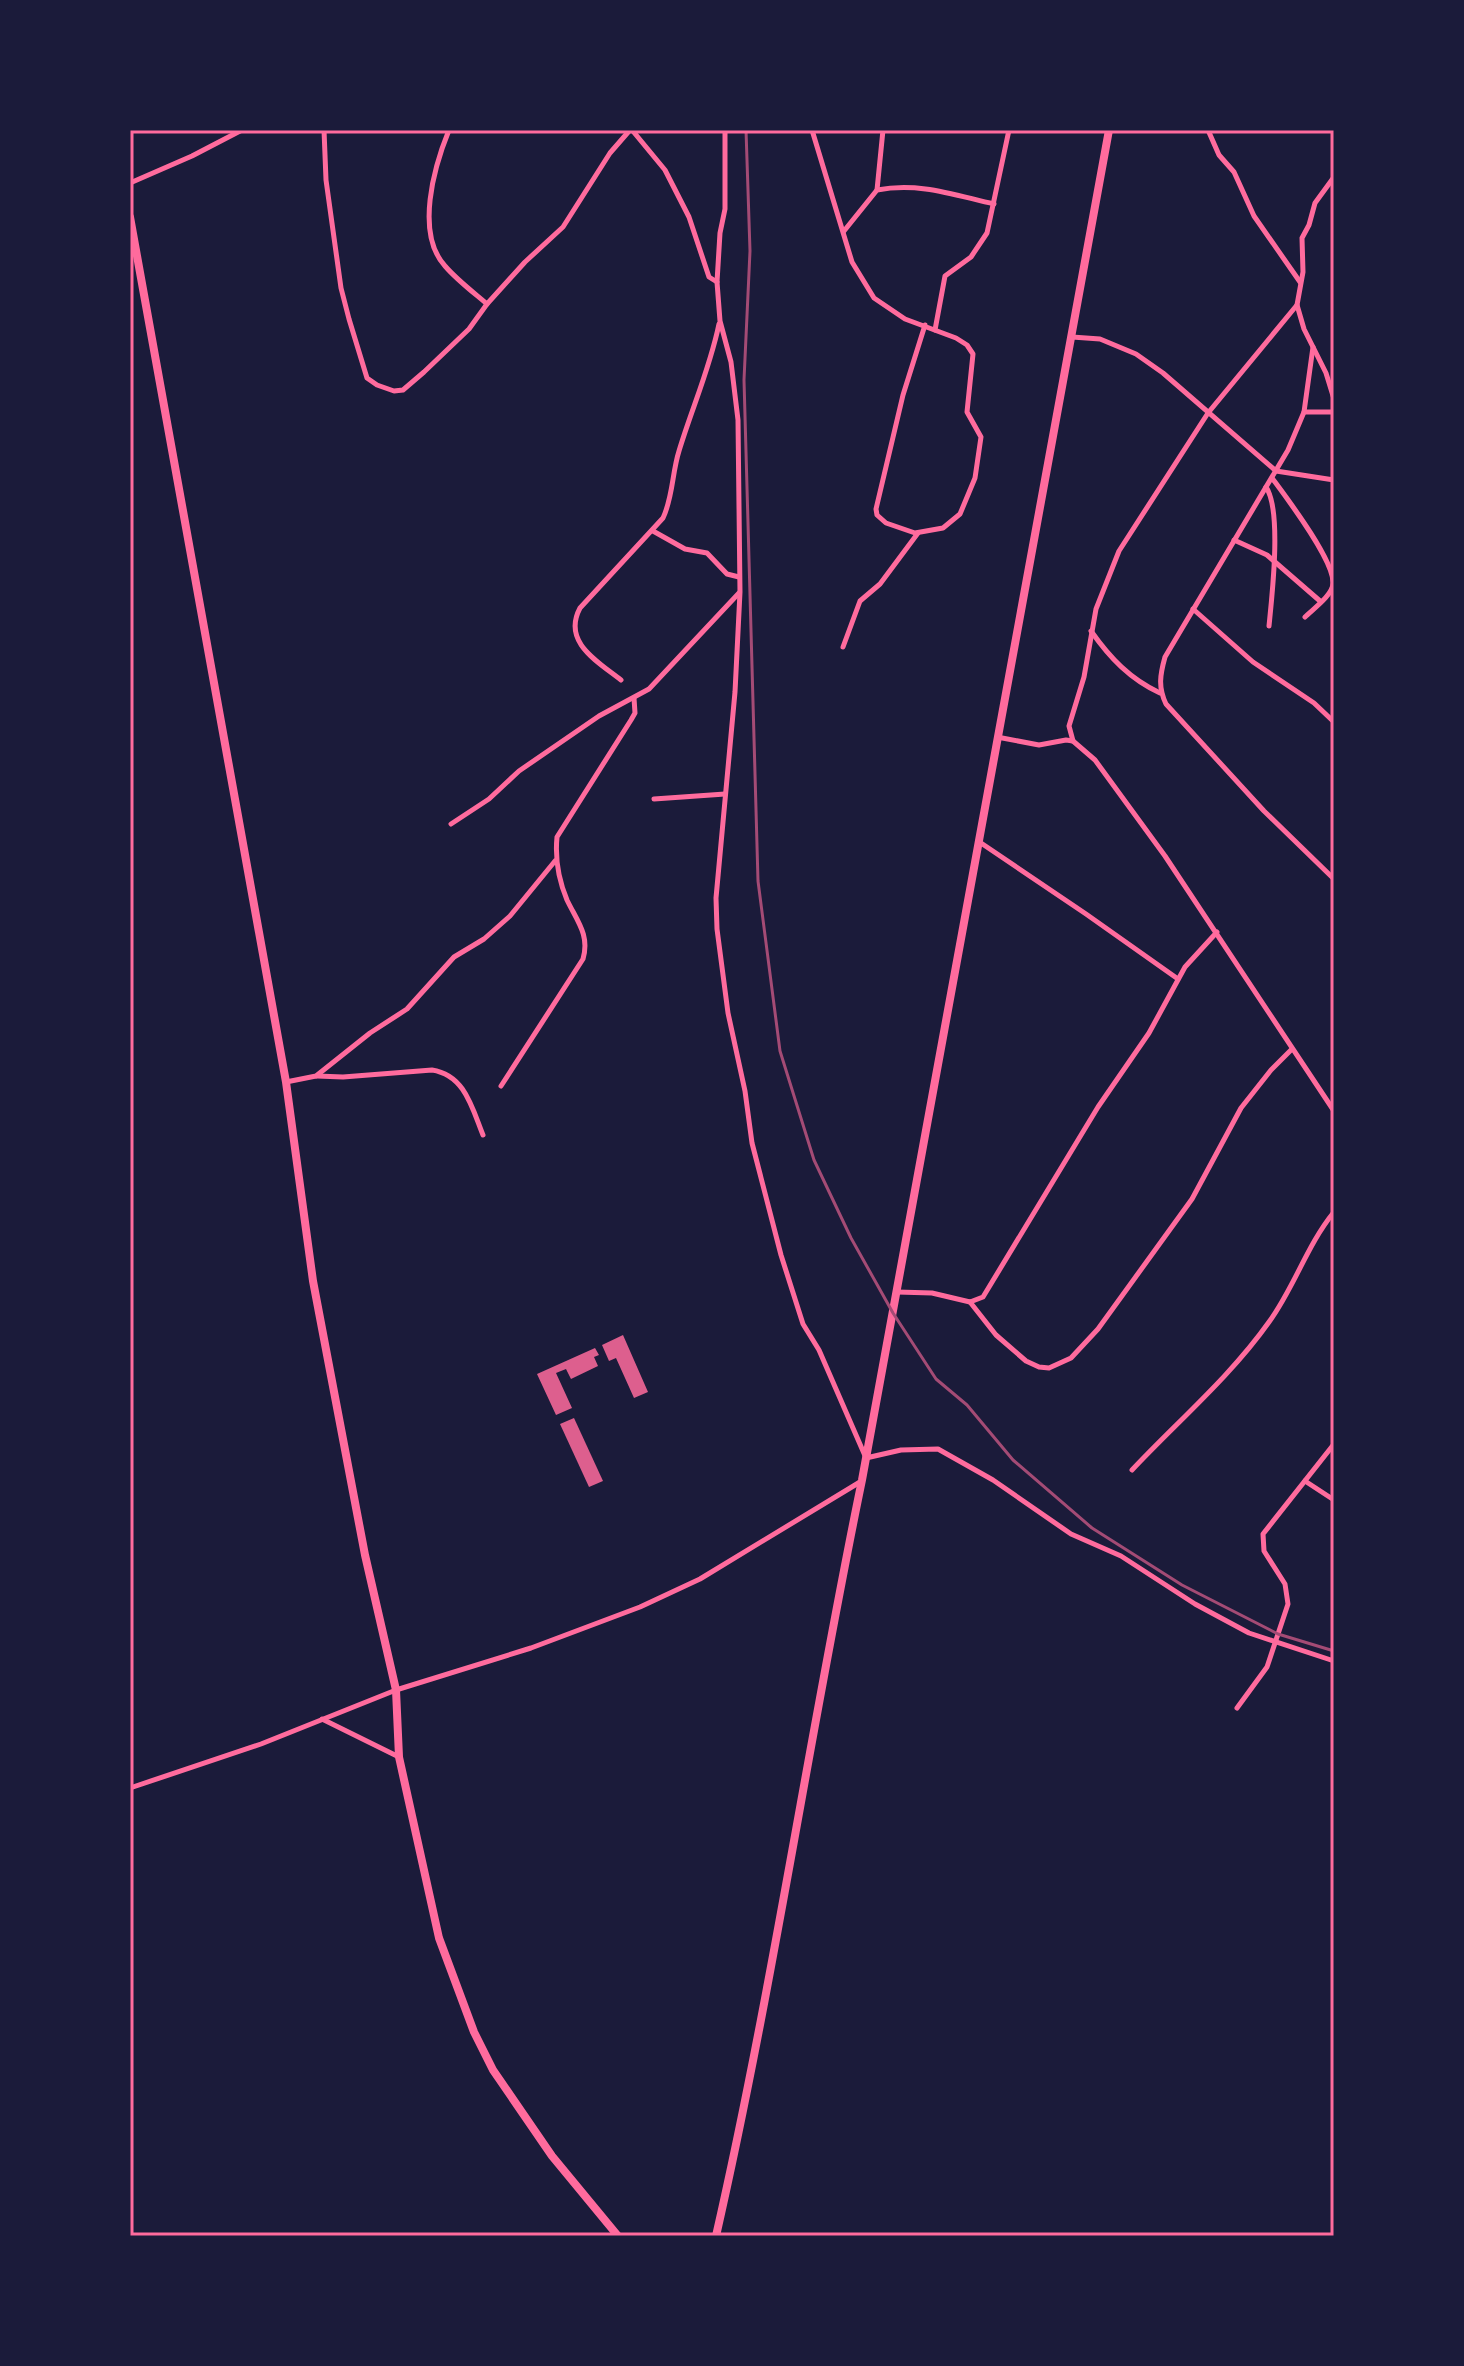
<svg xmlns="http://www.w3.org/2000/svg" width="1464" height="2366" font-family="'Asap Condensed',sans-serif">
  <rect width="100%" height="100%" fill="#1b1b3a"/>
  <g fill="#dd5f8e">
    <path d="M623 1335 648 1392 634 1398 616 1358 609 1361 602 1345Z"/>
    <path d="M595 1348 599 1355 594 1357 598 1366 571 1379 566 1369 556 1373 572 1408 556 1415 537 1374Z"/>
    <path d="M574 1418 603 1481 589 1487 560 1424Z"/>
  </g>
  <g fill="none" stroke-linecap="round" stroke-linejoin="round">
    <g stroke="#ff6b9d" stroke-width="5">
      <path d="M324 130 326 180 341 288 349 319 367 378 377 385 394 391 403 390 424 372 469 329 487 304 525 262 563 227 610 153 630 130"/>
      <path d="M449 130C434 167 415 233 445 266 457 280 473 292 487 304"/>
      <path d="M632 130 665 170 689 217 709 277 717 282"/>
      <path d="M725 130V209L720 233 717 282 720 321 731 362 738 420 740 592 735 692 716 898 717 929 728 1013 745 1091 752 1143 781 1255 803 1324 819 1350 866 1458 901 1450 938 1449 993 1480 1071 1534 1121 1556 1195 1604 1249 1633 1334 1661"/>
      <path d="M812 130 852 262 874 298 905 319 956 338 967 345 973 354 967 412 981 437 975 478 960 514 943 528 915 533 886 523 877 515 876 509 903 395 925 325"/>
      <path d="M1208 130 1219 155 1234 172 1254 216 1300 282"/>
      <path d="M1334 177 1315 203 1309 225 1302 238 1303 272 1297 305 1304 329 1326 373 1334 399"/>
      <path d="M130 183 192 156 242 130"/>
      <path d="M877 190 883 130"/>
      <path d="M844 231 877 190C919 182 954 195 994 204"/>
      <path d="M935 330 945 276 971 257 987 233 1009 130"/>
      <path d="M1072 337 1100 339 1136 354 1163 373 1276 471 1334 480"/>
      <path d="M1313 347 1304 412 1288 450 1165 657C1160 675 1158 687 1166 704L1264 811 1334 879"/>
      <path d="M1304 412H1334"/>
      <path d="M1272 478C1286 497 1334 560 1333 583 1333 595 1313 609 1305 617"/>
      <path d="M1266 487C1282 510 1272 596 1269 626"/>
      <path d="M653 531 685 549 707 553 727 574 739 577"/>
      <path d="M1234 540 1267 555 1320 601"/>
      <path d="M1193 609 1253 662 1314 703 1334 722"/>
      <path d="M1091 631C1110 658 1130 679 1160 693"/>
      <path d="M843 647 860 601 880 584 918 533"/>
      <path d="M621 680C597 661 562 642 580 608L663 518C673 497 672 473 679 451 692 408 710 368 719 324"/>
      <path d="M997 737 1039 745 1066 740 1073 741 1095 760 1165 856 1334 1111"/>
      <path d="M1073 741 1069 726 1084 677 1096 609 1119 551 1208 413 1297 305"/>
      <path d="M654 799 725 794"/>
      <path d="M451 824 489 799 519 771 599 716 649 689 739 593"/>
      <path d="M978 841 1086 914 1178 979"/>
      <path d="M317 1076 343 1077 432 1070C465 1075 472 1108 483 1135"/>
      <path d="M286 1082 316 1076 370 1033 407 1009 454 957 484 939 510 916 555 861"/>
      <path d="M501 1086 583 959C590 935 577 921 567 900 559 881 555 858 557 837L631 720 635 713 634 698"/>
      <path d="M897 1292 932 1293 970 1302 983 1297 1098 1107 1149 1033 1185 967 1217 932"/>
      <path d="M970 1302 996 1335 1026 1361 1039 1367 1049 1368 1071 1358 1098 1329 1192 1199 1241 1108 1271 1070 1292 1049"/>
      <path d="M1132 1470C1177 1422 1230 1377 1269 1322 1294 1288 1307 1245 1334 1212"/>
      <path d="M1305 1481 1334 1500"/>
      <path d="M1237 1708 1267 1667 1288 1604 1285 1584 1264 1551 1263 1534 1334 1444"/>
      <path d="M322 1719 399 1757"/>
      <path d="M130 1788 261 1744 396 1690 531 1648 640 1607 700 1579 860 1482"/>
    </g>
    <path stroke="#ff6b9d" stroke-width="8" d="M716 2236C773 1986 810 1731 862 1480L1109 130"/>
    <path stroke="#ff6b9d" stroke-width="8" d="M130 217 286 1082 313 1281 365 1555 396 1690 399 1757 439 1938 474 2032 493 2070 552 2156 618 2236"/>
    <path stroke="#a44b75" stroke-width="3" d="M746 130 750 251 744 380 758 881 780 1051 814 1160 851 1238 893 1313 936 1379 967 1405 1013 1460 1092 1528 1182 1585 1278 1634 1334 1651"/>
  </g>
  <rect width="1464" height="2366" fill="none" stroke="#1b1b3a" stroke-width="264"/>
  <rect x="132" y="132" width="1200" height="2102" fill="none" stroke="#ff6b9d" stroke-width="3"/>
</svg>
